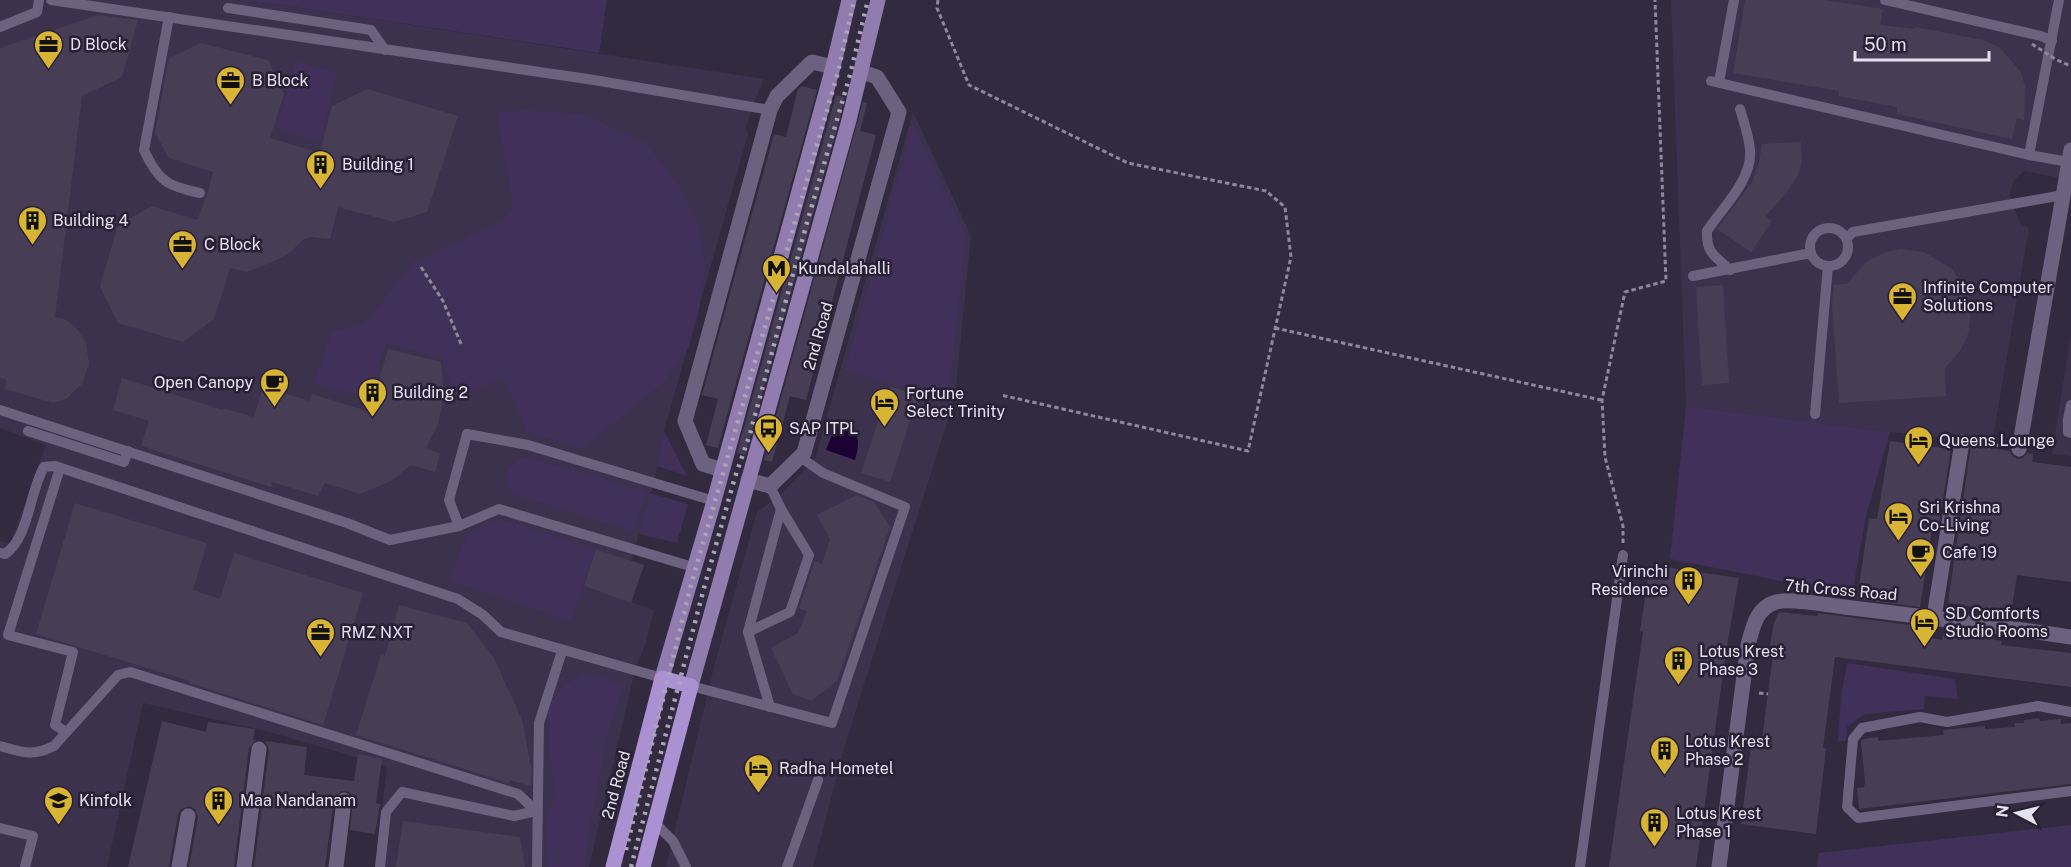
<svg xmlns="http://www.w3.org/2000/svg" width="2071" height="867" font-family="'Public Sans',sans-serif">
  <rect width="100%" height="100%" fill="#322a3f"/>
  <g fill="#3d324e">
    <path d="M0 0H248L764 79 752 107 746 128 748 134 664 431 654 482 631 561 596 549 584 586 654 610 645 645 635 670 589 867H375L387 766 266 731 143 703 107 867H0V541L10 544 46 445 0 428Z"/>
    <path d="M1671 0H2071V180L2024 171 2014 180 2010 193 2012 204 2021 224 2029 228 1992 443 1890 432 1686 406Z"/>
    <path d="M913 112 971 236 955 397 845 745 813 867H666L715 663 757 512 777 498 815 459Z"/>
    <path d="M2071 334V456L2052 454Z"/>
  </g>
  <g fill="#413059">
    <path d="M248 0H607L599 53Z"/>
    <path d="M295 61 337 73 319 141 277 129Z"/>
    <path d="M524 110 583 114 647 144 679 186 699 226 705 270 698 314 689 346 665 381 582 449 528 432 503 378 450 399V380L443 359 386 344 368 397 314 383 332 331 358 326 372 315 413 262 502 222 512 210 511 189 496 113Z"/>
    <path d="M913 123 966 235 949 391 945 401 845 369Z"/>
    <path d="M1686 406 1890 432 1866 516 1852 595 1670 559Z"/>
    <path d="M664 431 687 476 657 466Z"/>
    <path d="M523 458H529L646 491 635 532 513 494C502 480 506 465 523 458Z"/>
    <path d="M650 493 688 504 677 543 639 534Z"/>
    <path d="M500 519 596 549 571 621 449 580 467 534Z"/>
    <path d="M1847 663 1955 679 1958 699 1925 696 1924 709 1865 714 1847 727 1846 741H1838L1841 697Z"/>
    <path d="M584 673 624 684 607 735 585 855 586 867H548C546 839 539 822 556 798 553 789 547 717 549 709 553 692 570 681 584 673Z"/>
    <path d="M2071 825V867H1817L1819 853Z"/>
  </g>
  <path fill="#1b0233" d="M838 419C859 430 861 438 855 460L826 450Z"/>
  <g fill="#473e55">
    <path d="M1745 0H1825L1883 9 1880 25 1915 29V27L1983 40 1999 47 2021 72 2025 87 2024 120 2017 118 2012 139 1897 114V107L1839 96V91L1733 73Z"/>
    <path d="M98 15 138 20 122 77 82 96 55 317 67 320 78 330 86 343 89 364 82 384 66 399 53 403 5 389 6 379 0 378V48Z"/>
    <path d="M201 43 268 60 284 94 270 138 320 153 332 106 367 89 458 116 427 212 394 222 338 207 330 239 310 237 301 241 291 252 275 261 246 272 230 268 214 319 183 342 118 323 100 287 118 225 152 206 197 220 207 195 213 172 169 158 155 133 169 58Z"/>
    <path d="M802 86 817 90 718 448 706 445 718 399 702 395 774 134 786 137 798 89Z"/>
    <path d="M836 95 844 97 840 118 745 455 737 453Z"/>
    <path d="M863 102 867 103 860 131 876 135 806 400 790 396 772 462 764 460Z"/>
    <path d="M1801 142 1802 160 1799 173 1787 192 1765 217 1772 221 1751 252 1717 229 1752 182 1759 163 1762 144Z"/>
    <path d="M1901 249 1924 252 1952 269 1965 288 1971 311 1968 334 1960 351 1945 368 1946 396 1839 403 1832 302 1834 285 1847 284 1866 262 1886 252Z"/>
    <path d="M1723 285 1729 383 1702 385 1696 287Z"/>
    <path d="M388 349 441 362 444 395 438 424 426 448 440 454 435 472 411 465 391 481 360 494 325 483 318 496 272 482 271 487 141 446 149 421 113 410 122 378 223 410V408L254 417 263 387 310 401 312 394 370 412Z"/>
    <path d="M890 386 918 396 890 482 861 473Z"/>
    <path d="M1890 441 1951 449 1939 524 1933 523 1920 607 1857 599 1869 518 1877 519Z"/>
    <path d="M1971 445 2010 451 2012 456 2018 459 2023 458 2027 453 2033 454 2032 462 2071 467V582L2017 575 2011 613 1948 603Z"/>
    <path d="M857 495 874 502 890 527 837 681 811 701 793 694 771 648 798 633 807 611 799 608 815 561 822 564 830 539 817 515Z"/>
    <path d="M75 503 207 543 193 590 220 599 234 553 363 593 323 725 189 683 190 681 36 634Z"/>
    <path d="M596 549 644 565 631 603 584 586Z"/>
    <path d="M1650 565 1739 578 1727 645 1696 867H1609L1643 632 1640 631Z"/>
    <path d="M399 605 467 623 494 658 522 720 531 766V786L509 780V783L356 735 381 655 385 656Z"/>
    <path d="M1779 612 1817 616 1818 613 1917 626 1920 627 1919 636 1942 640 1944 631 2002 641 2001 645 2071 653V687L1835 657 1823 748 1826 749 1816 834 1741 824 1752 738 1762 740 1774 646 1770 645 1774 623Z"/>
    <path d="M2039 718 2040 721 2061 719V724L2071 723V784L1859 809 1857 788 1864 787 1865 782 1861 741 1863 739 1878 737V741L1944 735 1943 730 1985 726V729L2015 727 2014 723H2024V720Z"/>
    <path d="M162 721 206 732 208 722 255 729 253 740H256L249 748 234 867H189L198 817 195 809 189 806 181 809 178 814 169 867H128Z"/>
    <path d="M265 741 307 747 304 775 354 781 358 754 382 759 376 803 380 804 375 834 350 830 353 797 349 792 341 791 334 799 325 867H254L269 750Z"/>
    <path d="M403 821 520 837 525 867H396Z"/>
  </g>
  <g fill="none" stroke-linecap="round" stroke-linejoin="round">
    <g stroke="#8e8899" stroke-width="3" stroke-dasharray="4.5 3" stroke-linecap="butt">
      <path d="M938 0 937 8 969 85 1128 163 1266 191 1285 207 1291 257 1248 451 1001 395"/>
      <path d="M421 267 443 301 461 344"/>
      <path d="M1275 328 1601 400"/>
      <path d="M1979 443 2005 446"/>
      <path d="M1623 543V526L1605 457 1602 400 1625 292 1666 281 1655 0"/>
      <path d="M1759 693 1768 694"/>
    </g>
    <g stroke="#6d6180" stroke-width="10">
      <path d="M51 0 594 80 770 110"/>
      <path d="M1885 0 2041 36 2052 41"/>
      <path d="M228 8 371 30 385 50"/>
      <path d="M169 17 144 150C158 181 167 186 200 193"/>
      <path d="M0 27 37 12 39 0"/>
      <path d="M1711 81 2029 155 2059 0"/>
      <path d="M1719 82 1734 0"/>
      <path d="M2029 155 2069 162"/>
      <circle cx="1829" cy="247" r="19"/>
      <path d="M1847 238 1853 232 2063 195"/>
      <path d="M1730 270C1715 256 1706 253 1707 231 1722 208 1753 179 1750 150 1749 136 1744 123 1740 109"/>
      <path d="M1693 276 1811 253"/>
      <path d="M2071 405 2068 419V432L2071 433"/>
      <path d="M0 410 347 523 390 540 459 526 499 509 693 567"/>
      <path d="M1815 414 1828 266"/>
      <path d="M28 431 124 462 128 451"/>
      <path d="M60 468 8 635 73 652 55 725 66 732"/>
      <path d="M459 526 449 500 467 434 528 445 714 501"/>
      <path d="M0 553 5 554C29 538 29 493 44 467L55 466 458 599 483 615 501 632 662 678"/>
      <path d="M748 632 790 612 809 555 781 509 770 486"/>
      <path d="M691 686 832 723 905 507 823 473 800 457"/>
      <path d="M770 707 748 632 781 509"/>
      <path d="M2071 712 2038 706 1947 722 1920 717 1862 728 1853 739 1847 807 1858 818 2071 791"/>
      <path d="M0 746C22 752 32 757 54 746L118 675 130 672 518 794 536 811"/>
      <path d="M654 822 673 841 686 867"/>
      <path d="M0 828 33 836 25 867"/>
      <path d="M380 867 386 812 402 792 514 816 536 811"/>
      <path d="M537 867 539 723 562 651"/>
      <path d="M787 867 818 780"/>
      <path d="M1580 867 1623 555"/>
    </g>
    <g stroke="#6d6180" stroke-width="15">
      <path d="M2019 449 2071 150"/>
      <path d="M722 470 703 464 685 421 770 110 777 96 812 62 833 67"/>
      <path d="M748 480 770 486 804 453 899 112 877 77 862 72"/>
      <path d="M1934 617 1962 442"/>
      <path d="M179 867 188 816"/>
      <path d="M244 867 259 749"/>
      <path d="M336 867 344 800"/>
      <path d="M1719 867 1748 645C1753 627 1756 608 1776 602 1790 598 1828 605 1844 607 1920 616 1996 626 2071 637"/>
    </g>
    <g stroke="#907caf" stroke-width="15">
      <path d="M662 678 714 501 833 67 849 0"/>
      <path d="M691 686 849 120 878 0"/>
    </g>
    <path stroke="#aa91d2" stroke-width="15" d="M613 867 662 678 691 686 643 867"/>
    <g stroke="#aba5b6" stroke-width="4.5" stroke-dasharray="3 6" stroke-linecap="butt">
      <path d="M626 850 691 585 838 72 854 0"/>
      <path d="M631 867 704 588 735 477 750 434 806 226 850 75 868 0"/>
    </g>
    <path stroke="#8e8899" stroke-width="3" stroke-dasharray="4.5 3" stroke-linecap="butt" d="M2032 44 2055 59 2071 66"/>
  </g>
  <defs>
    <symbol id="office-pin" viewBox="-11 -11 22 30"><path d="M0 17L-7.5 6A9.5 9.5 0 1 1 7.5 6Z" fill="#d8b434" stroke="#282035"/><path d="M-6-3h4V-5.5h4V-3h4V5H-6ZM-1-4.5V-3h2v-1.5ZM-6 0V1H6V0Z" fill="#111"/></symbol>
    <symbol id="building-pin" viewBox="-11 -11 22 30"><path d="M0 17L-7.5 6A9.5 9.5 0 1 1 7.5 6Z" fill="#d8b434" stroke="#282035"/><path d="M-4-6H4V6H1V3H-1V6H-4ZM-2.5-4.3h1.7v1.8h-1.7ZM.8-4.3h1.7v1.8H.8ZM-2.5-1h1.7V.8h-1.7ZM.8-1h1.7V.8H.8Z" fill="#111"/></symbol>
    <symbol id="metro-pin" viewBox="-11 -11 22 30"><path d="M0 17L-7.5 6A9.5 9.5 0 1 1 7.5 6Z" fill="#d8b434" stroke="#282035"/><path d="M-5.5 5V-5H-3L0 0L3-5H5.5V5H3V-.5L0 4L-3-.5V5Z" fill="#111"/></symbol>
    <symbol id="cafe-pin" viewBox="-11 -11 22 30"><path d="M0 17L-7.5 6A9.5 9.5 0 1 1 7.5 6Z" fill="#d8b434" stroke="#282035"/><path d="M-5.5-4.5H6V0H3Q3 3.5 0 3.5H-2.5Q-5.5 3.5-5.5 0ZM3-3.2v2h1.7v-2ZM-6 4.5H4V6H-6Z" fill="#111"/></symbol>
    <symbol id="hotel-pin" viewBox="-11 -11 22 30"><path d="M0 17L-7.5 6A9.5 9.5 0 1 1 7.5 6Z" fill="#d8b434" stroke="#282035"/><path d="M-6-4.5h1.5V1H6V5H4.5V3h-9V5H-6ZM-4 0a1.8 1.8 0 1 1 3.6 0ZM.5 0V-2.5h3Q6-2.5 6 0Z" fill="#111"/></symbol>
    <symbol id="bus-pin" viewBox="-11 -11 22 30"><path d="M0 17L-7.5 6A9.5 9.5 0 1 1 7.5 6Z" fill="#d8b434" stroke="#282035"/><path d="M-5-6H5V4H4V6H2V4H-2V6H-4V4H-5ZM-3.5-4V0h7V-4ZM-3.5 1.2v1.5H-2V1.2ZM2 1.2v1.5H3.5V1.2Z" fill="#111"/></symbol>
    <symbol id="school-pin" viewBox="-11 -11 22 30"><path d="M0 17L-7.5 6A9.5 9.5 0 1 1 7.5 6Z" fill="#d8b434" stroke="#282035"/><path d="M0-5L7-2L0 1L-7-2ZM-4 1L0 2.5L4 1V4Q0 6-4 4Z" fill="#111"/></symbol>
  </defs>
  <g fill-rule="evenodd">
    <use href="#office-pin" x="32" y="28" width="33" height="45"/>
    <use href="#office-pin" x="214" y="64" width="33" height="45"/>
    <use href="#building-pin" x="304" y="148" width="33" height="45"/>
    <use href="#building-pin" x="16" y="204" width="33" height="45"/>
    <use href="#office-pin" x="166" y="228" width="33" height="45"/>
    <use href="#metro-pin" x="760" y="252" width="33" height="45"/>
    <use href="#office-pin" x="1886" y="280" width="33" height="45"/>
    <use href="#cafe-pin" x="258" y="366" width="33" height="45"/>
    <use href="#building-pin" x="356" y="376" width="33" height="45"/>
    <use href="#hotel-pin" x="868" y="386" width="33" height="45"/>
    <use href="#bus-pin" x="752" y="412" width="33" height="45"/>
    <use href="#hotel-pin" x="1902" y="424" width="33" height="45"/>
    <use href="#hotel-pin" x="1882" y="500" width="33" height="45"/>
    <use href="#cafe-pin" x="1904" y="536" width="33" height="45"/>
    <use href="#building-pin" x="1672" y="564" width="33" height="45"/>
    <use href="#hotel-pin" x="1908" y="606" width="33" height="45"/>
    <use href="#office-pin" x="304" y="616" width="33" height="45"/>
    <use href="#building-pin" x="1662" y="644" width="33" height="45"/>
    <use href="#building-pin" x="1648" y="734" width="33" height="45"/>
    <use href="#hotel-pin" x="742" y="752" width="33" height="45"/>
    <use href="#school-pin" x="42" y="784" width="33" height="45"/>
    <use href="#building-pin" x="202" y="784" width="33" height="45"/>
    <use href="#building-pin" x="1638" y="806" width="33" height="45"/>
  </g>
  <g text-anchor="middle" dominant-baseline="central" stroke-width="5" stroke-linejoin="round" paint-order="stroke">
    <g font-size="16" fill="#e6e1ef" stroke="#282035" text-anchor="start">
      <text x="70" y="44">D Block</text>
      <text x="252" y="80">B Block</text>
      <text x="342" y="164">Building 1</text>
      <text x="53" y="220">Building 4</text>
      <text x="204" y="244">C Block</text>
      <text x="798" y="268">Kundalahalli</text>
      <text x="1923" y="287">Infinite Computer<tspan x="1923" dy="18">Solutions</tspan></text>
      <text x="253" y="382" text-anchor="end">Open Canopy</text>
      <text x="393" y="392">Building 2</text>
      <text x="906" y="393">Fortune<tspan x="906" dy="18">Select Trinity</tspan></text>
      <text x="789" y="428">SAP ITPL</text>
      <text x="1939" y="440">Queens Lounge</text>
      <text x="1919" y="507">Sri Krishna<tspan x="1919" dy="18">Co-Living</tspan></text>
      <text x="1942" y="552">Cafe 19</text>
      <text x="1668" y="571" text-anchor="end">Virinchi<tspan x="1668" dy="18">Residence</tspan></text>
      <text x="1945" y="613">SD Comforts<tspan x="1945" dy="18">Studio Rooms</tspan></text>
      <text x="341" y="632">RMZ NXT</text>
      <text x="1699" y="651">Lotus Krest<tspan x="1699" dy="18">Phase 3</tspan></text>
      <text x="1685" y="741">Lotus Krest<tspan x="1685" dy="18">Phase 2</tspan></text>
      <text x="779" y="768">Radha Hometel</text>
      <text x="79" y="800">Kinfolk</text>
      <text x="240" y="800">Maa Nandanam</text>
      <text x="1676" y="813">Lotus Krest<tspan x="1676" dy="18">Phase 1</tspan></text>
    </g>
    <g font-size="16" fill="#e6e1ef" stroke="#282035">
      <text transform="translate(818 336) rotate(-74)">2nd Road</text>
      <text transform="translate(1841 590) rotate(5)">7th Cross Road</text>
      <text transform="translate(616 785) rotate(-75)">2nd Road</text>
    </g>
  </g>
  <g transform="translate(2017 813) rotate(277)" stroke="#282035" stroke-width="4.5" paint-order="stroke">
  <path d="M0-4.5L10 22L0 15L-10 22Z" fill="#e6e1ef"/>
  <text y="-9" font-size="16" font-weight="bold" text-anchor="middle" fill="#e6e1ef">N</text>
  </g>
  <path d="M1855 51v9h134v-9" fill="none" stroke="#e6e1ef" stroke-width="3"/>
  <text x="1864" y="51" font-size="18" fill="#e6e1ef" stroke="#282035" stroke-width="4.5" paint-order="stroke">50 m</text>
</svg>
